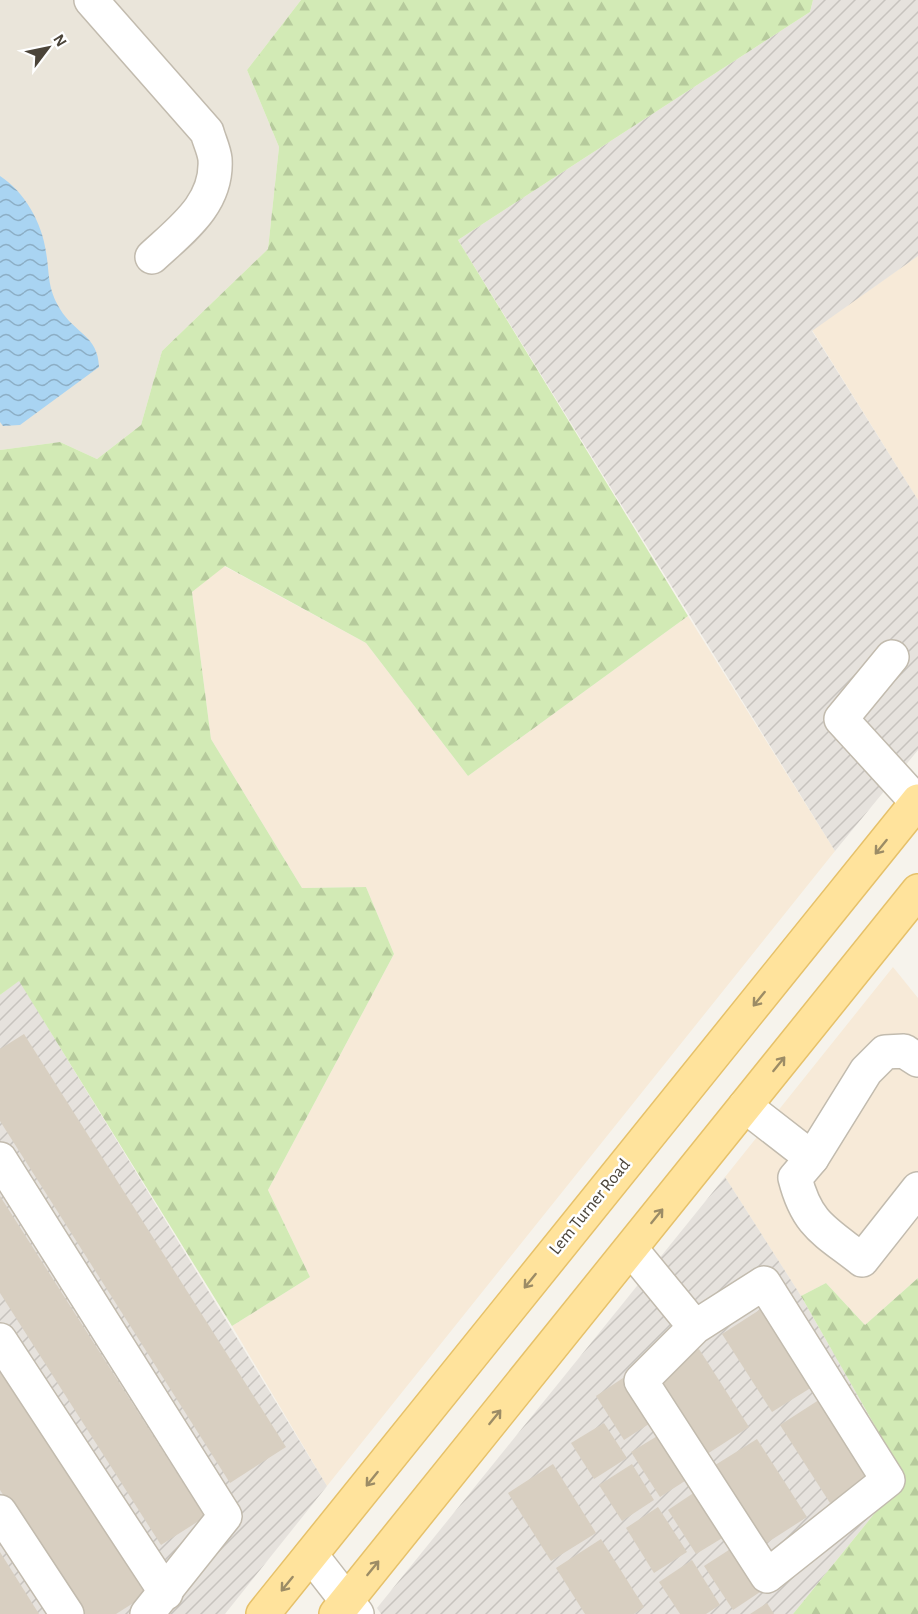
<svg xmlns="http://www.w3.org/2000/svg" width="918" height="1614" font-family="'Alegreya Sans',sans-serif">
  <defs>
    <pattern id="industrial-furrows" width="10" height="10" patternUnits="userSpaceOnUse" patternTransform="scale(1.5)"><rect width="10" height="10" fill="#e6e2dd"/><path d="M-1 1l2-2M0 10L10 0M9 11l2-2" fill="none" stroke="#c7c3be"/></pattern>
    <pattern id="forest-firs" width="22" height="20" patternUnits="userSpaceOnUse" patternTransform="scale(1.5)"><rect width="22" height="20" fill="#d2eab5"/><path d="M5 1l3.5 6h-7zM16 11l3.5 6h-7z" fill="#b6ca9c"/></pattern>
    <pattern id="water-waves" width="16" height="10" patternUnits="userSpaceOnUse" patternTransform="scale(1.5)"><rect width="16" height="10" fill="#a9d4f2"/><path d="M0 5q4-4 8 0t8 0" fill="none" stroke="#8caec5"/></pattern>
  </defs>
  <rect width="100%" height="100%" fill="#f6f3ec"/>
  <path fill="#eae5da" d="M0 0H301L247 70 279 147 268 249 162 351 141 425 97 459 60 442 0 450Z"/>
  <g fill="#f7ead8">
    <path d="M918 256V500L812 330Z"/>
    <path d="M224 566 366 643 468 776 688 616 835 851 327 1486 232 1326 310 1277 268 1190 394 954 366 887 302 888 211 739 192 592Z"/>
    <path d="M893 967 918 998V1278L865 1325 826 1283 801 1296 725 1177Z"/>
  </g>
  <g fill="url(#industrial-furrows)">
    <path d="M813 0H918V256L812 331 918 500V750L835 851 458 240 810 12Z"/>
    <path d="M19 980 327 1486 225 1614H0V995Z"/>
    <path d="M725 1177 801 1296 904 1477 793 1614H381L377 1608Z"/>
  </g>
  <g fill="url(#forest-firs)">
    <path d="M301 0H813L810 12 458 240 688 616 468 776 366 643 225 566 192 592 211 739 302 888 366 887 394 954 268 1190 310 1277 232 1326 19 981 0 995V450L60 442 97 459 141 425 162 351 268 249 279 147 247 70Z"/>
    <path d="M918 1278V1614H793L904 1477 801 1296 826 1283 865 1325Z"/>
  </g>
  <path fill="url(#water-waves)" d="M0 176C25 192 42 223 46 252 50 276 47 287 60 309 75 334 98 335 99 367L20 425 3 426 0 422Z"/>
  <g fill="#d8cfc1">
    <path d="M24 1034 286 1447 230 1483 0 1121V1049Z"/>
    <path d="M0 1196 205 1517 161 1545 0 1293Z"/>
    <path d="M767 1305 817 1384 772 1412 722 1334Z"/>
    <path d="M699 1349 749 1427 704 1456 654 1378Z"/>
    <path d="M0 1366 146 1595 116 1614H79L0 1490Z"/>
    <path d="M623 1378 652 1422 624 1440 596 1396Z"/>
    <path d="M825 1396 875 1474 830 1503 780 1425Z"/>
    <path d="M604 1423 627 1458 594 1479 571 1443Z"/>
    <path d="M659 1435 688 1479 660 1497 631 1452Z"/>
    <path d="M757 1439 807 1517 762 1546 712 1467Z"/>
    <path d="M553 1464 596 1533 551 1561 508 1493Z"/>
    <path d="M632 1464 654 1500 622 1521 599 1485Z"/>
    <path d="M695 1492 724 1537 696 1554 668 1510Z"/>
    <path d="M658 1507 687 1552 654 1573 626 1528Z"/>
    <path d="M601 1539 644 1607 634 1614H585L556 1568Z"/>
    <path d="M732 1548 760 1592 733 1610 704 1566Z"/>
    <path d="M0 1552 39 1614H0Z"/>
    <path d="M692 1560 720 1605 706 1614H680L659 1582Z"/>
    <path d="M767 1603 774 1614H750Z"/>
  </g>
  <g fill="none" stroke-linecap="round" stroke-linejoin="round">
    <defs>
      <g id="minor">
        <path d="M91 0 207 132C209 140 214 150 215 159 218 204 181 230 152 257"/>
        <path d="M892 657 841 719 917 802"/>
        <path d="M745 1106 812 1158 866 1071 885 1052 904 1051 918 1060"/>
        <path d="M812 1158 795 1178C807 1225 825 1231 862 1260L918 1189"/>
        <path d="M0 1159 225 1516 147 1614"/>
        <path d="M631 1249 695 1327 641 1381 767 1576 888 1480 764 1283 695 1327"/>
        <path d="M0 1340 166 1593"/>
        <path d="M0 1512 67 1614"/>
        <path d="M311 1555 357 1614"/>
      </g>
      <g id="major">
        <path d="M263 1614 918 801"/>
        <path d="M336 1614 918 891"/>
      </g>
    </defs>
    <use href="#minor" stroke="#c2bbae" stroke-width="36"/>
    <use href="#major" stroke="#e6c16a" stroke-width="36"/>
    <use href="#minor" stroke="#fff" stroke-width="33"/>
    <use href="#major" stroke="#ffe39c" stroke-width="33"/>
  </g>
  <defs><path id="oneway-shaft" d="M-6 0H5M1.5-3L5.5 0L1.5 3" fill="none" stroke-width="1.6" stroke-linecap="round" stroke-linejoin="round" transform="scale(1.5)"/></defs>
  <g stroke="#9c8c66">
    <use href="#oneway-shaft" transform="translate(881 847) rotate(129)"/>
    <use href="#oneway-shaft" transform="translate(759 999) rotate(129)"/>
    <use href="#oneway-shaft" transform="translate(779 1064) rotate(-51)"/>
    <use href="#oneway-shaft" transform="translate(657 1216) rotate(-51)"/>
    <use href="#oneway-shaft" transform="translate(530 1281) rotate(129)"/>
    <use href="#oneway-shaft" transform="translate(495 1417) rotate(-51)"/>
    <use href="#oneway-shaft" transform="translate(372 1479) rotate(129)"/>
    <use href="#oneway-shaft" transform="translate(373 1568) rotate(-51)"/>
    <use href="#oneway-shaft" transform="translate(287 1584) rotate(129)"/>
  </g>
  <g text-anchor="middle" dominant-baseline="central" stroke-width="5" stroke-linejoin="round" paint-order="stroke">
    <g font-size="18" fill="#4b4439" stroke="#fff">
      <text transform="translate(590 1207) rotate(-51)">Lem Turner Road</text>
    </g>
  </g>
  <g transform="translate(48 48) rotate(58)" stroke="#ffffff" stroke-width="4.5" paint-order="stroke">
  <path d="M0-4.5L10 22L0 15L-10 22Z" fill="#4b4439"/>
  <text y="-9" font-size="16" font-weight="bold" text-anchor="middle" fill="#4b4439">N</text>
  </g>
</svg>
